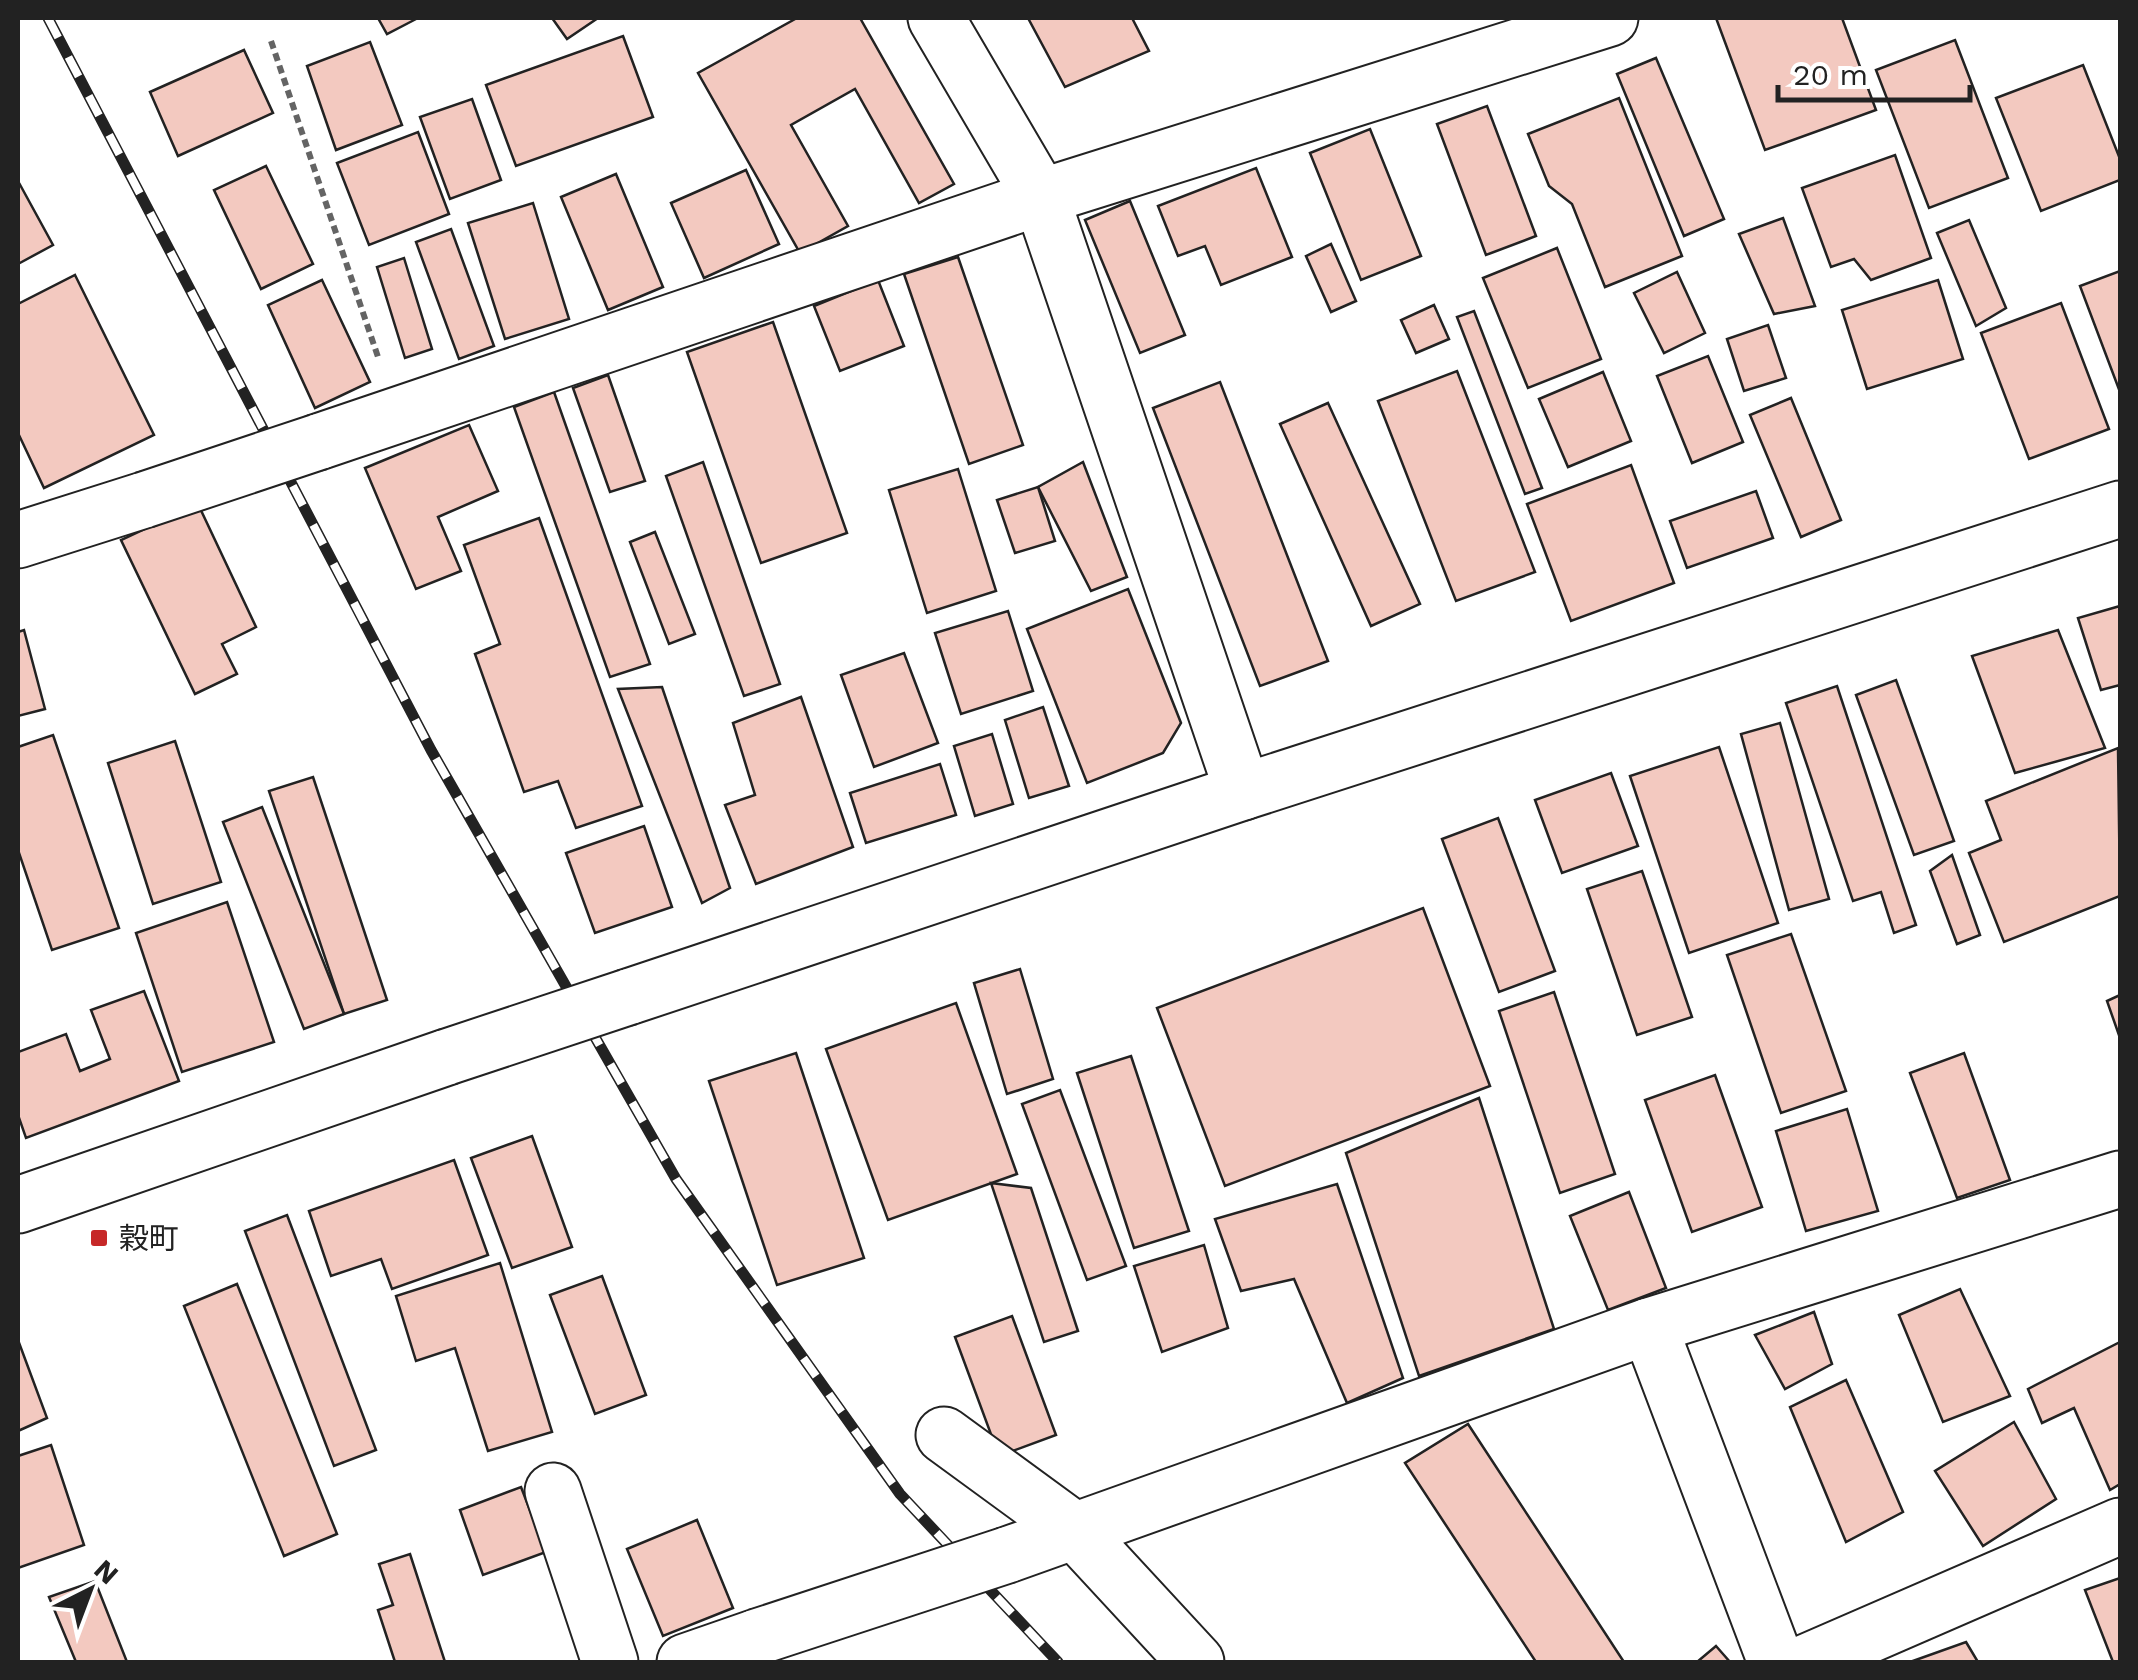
<svg xmlns="http://www.w3.org/2000/svg" width="2138" height="1680" font-family="'Work Sans','Noto Sans JP',sans-serif">
  <rect width="100%" height="100%" fill="#fff"/>
  <g fill="#f3c9c0" stroke="#222" stroke-width="2.5">
    <path d="M378 18H418L387 34Z"/>
    <path d="M552 18H598L567 39Z"/>
    <path d="M797 18H860L954 184 919 203 855 89 791 125 848 226 800 253 698 73Z"/>
    <path d="M1028 18H1132L1149 51 1065 87Z"/>
    <path d="M1716 18H1842L1876 110 1765 150Z"/>
    <path d="M623 36 653 117 516 166 486 85Z"/>
    <path d="M1955 40 2008 178 1929 208 1876 70Z"/>
    <path d="M370 42 402 125 336 150 307 66Z"/>
    <path d="M244 50 273 113 178 156 150 92Z"/>
    <path d="M1656 58 1724 219 1684 236 1617 74Z"/>
    <path d="M2083 65 2120 159V180L2041 211 1996 98Z"/>
    <path d="M1619 98 1682 256 1605 287 1572 204 1549 186 1528 134Z"/>
    <path d="M472 99 501 180 450 199 420 117Z"/>
    <path d="M1487 106 1536 236 1486 255 1437 124Z"/>
    <path d="M1370 129 1421 256 1361 280 1310 153Z"/>
    <path d="M418 132 449 214 369 245 337 163Z"/>
    <path d="M1895 155 1931 258 1871 280 1854 259 1831 267 1802 188Z"/>
    <path d="M266 166 313 264 261 289 214 190Z"/>
    <path d="M1256 168 1292 257 1221 285 1205 246 1178 256 1158 206Z"/>
    <path d="M746 170 779 244 704 278 671 203Z"/>
    <path d="M616 174 663 287 608 310 561 197Z"/>
    <path d="M18 181 53 245 18 264Z"/>
    <path d="M1130 201 1185 335 1140 353 1085 220Z"/>
    <path d="M533 203 569 319 505 339 468 223Z"/>
    <path d="M1783 218 1815 306 1774 314 1739 234Z"/>
    <path d="M1969 220 2006 308 1976 326 1937 233Z"/>
    <path d="M451 229 494 346 459 359 416 242Z"/>
    <path d="M1331 244 1356 301 1331 312 1306 256Z"/>
    <path d="M1557 248 1601 359 1528 388 1483 278Z"/>
    <path d="M958 257 1023 445 969 464 904 274Z"/>
    <path d="M404 258 432 349 405 358 377 267Z"/>
    <path d="M2120 271V392L2080 286Z"/>
    <path d="M1677 272 1705 333 1664 353 1634 293Z"/>
    <path d="M75 275 154 435 44 488 18 433V304Z"/>
    <path d="M322 280 370 382 315 408 268 305Z"/>
    <path d="M878 280 904 346 840 371 814 306Z"/>
    <path d="M1938 280 1963 359 1867 389 1842 310Z"/>
    <path d="M2061 303 2109 429 2029 459 1981 333Z"/>
    <path d="M1434 305 1449 339 1416 353 1401 320Z"/>
    <path d="M1474 311 1542 488 1525 494 1457 317Z"/>
    <path d="M773 322 847 533 761 563 687 352Z"/>
    <path d="M1768 325 1786 378 1744 391 1727 339Z"/>
    <path d="M1708 356 1743 442 1692 463 1657 376Z"/>
    <path d="M1457 371 1535 572 1456 601 1378 401Z"/>
    <path d="M1603 372 1631 441 1568 467 1539 399Z"/>
    <path d="M608 375 645 481 610 492 573 388Z"/>
    <path d="M1220 382 1328 661 1260 686 1153 408Z"/>
    <path d="M554 392 650 664 610 677 514 407Z"/>
    <path d="M1791 398 1841 520 1801 537 1750 415Z"/>
    <path d="M1328 403 1420 604 1371 626 1280 424Z"/>
    <path d="M469 425 498 491 438 517 461 571 416 589 365 468Z"/>
    <path d="M703 462 780 684 744 696 666 476Z"/>
    <path d="M1083 462 1127 577 1091 591 1038 487Z"/>
    <path d="M1631 465 1674 583 1571 621 1527 504Z"/>
    <path d="M958 469 996 591 927 613 889 490Z"/>
    <path d="M1038 487 1055 541 1015 553 997 500Z"/>
    <path d="M1756 491 1773 538 1687 568 1670 521Z"/>
    <path d="M198 504 256 627 222 644 237 674 195 694 121 540Z"/>
    <path d="M539 518 642 806 576 828 558 781 524 792 475 654 500 644 464 545Z"/>
    <path d="M655 532 695 634 669 644 630 542Z"/>
    <path d="M1128 589 1181 723 1163 753 1087 783 1027 629Z"/>
    <path d="M2120 606V685L2101 690 2078 618Z"/>
    <path d="M1008 611 1033 691 961 714 935 633Z"/>
    <path d="M24 630 45 709 18 716V632Z"/>
    <path d="M2058 630 2105 748 2015 773 1972 656Z"/>
    <path d="M904 653 938 743 874 767 841 675Z"/>
    <path d="M1896 680 1954 841 1914 855 1856 695Z"/>
    <path d="M1837 686 1916 925 1894 933 1881 892 1853 901 1786 703Z"/>
    <path d="M662 687 730 888 702 903 618 689Z"/>
    <path d="M801 697 853 847 756 884 725 805 755 795 733 723Z"/>
    <path d="M1043 707 1069 786 1029 798 1005 720Z"/>
    <path d="M1780 723 1829 899 1789 910 1741 734Z"/>
    <path d="M992 734 1013 804 975 816 954 746Z"/>
    <path d="M53 735 119 928 52 950 18 850V747Z"/>
    <path d="M175 741 221 882 153 904 108 763Z"/>
    <path d="M1719 747 1778 923 1689 953 1630 776Z"/>
    <path d="M2118 748 2120 896 2004 942 1969 853 2001 840 1986 801Z"/>
    <path d="M940 764 956 815 866 843 850 793Z"/>
    <path d="M1611 773 1638 846 1562 873 1535 800Z"/>
    <path d="M313 777 387 1000 344 1014 269 791Z"/>
    <path d="M262 807 344 1014 304 1029 223 822Z"/>
    <path d="M1498 818 1555 971 1499 992 1442 839Z"/>
    <path d="M644 826 672 907 595 933 566 853Z"/>
    <path d="M1952 855 1980 935 1957 944 1930 871Z"/>
    <path d="M1642 871 1692 1017 1637 1035 1587 889Z"/>
    <path d="M227 902 274 1042 182 1072 136 933Z"/>
    <path d="M1423 908 1490 1086 1225 1186 1157 1008Z"/>
    <path d="M1791 934 1846 1091 1781 1113 1727 955Z"/>
    <path d="M1020 969 1053 1079 1007 1094 974 983Z"/>
    <path d="M144 991 179 1081 26 1138 18 1115V1052L66 1034 80 1071 110 1059 91 1010Z"/>
    <path d="M1554 992 1615 1174 1560 1193 1499 1011Z"/>
    <path d="M2120 995V1038L2107 1001Z"/>
    <path d="M956 1003 1017 1174 888 1220 826 1049Z"/>
    <path d="M796 1053 864 1258 777 1285 709 1081Z"/>
    <path d="M1964 1053 2010 1180 1957 1198 1910 1073Z"/>
    <path d="M1131 1056 1189 1231 1134 1248 1077 1073Z"/>
    <path d="M1715 1075 1762 1207 1692 1232 1645 1100Z"/>
    <path d="M1060 1090 1126 1266 1087 1280 1022 1104Z"/>
    <path d="M1479 1098 1554 1329 1419 1376 1346 1153Z"/>
    <path d="M1847 1109 1878 1211 1806 1231 1776 1131Z"/>
    <path d="M532 1136 572 1247 512 1268 471 1158Z"/>
    <path d="M454 1160 488 1255 392 1289 381 1259 331 1276 309 1211Z"/>
    <path d="M991 1183 1031 1188 1078 1331 1044 1342Z"/>
    <path d="M1337 1184 1403 1378 1347 1403 1294 1279 1241 1291 1215 1219Z"/>
    <path d="M1629 1192 1666 1288 1608 1310 1570 1216Z"/>
    <path d="M287 1215 376 1450 334 1466 245 1231Z"/>
    <path d="M1204 1245 1228 1328 1162 1352 1134 1266Z"/>
    <path d="M500 1263 552 1432 488 1451 455 1348 416 1361 396 1296Z"/>
    <path d="M602 1276 646 1395 595 1414 550 1295Z"/>
    <path d="M237 1284 337 1534 284 1556 184 1306Z"/>
    <path d="M1960 1289 2010 1396 1943 1422 1899 1315Z"/>
    <path d="M1814 1312 1832 1364 1785 1389 1755 1335Z"/>
    <path d="M1012 1316 1056 1435 999 1456 955 1337Z"/>
    <path d="M18 1340 47 1418 18 1431Z"/>
    <path d="M2120 1342V1484L2110 1490 2074 1408 2042 1423 2028 1389Z"/>
    <path d="M1846 1380 1903 1512 1846 1542 1790 1407Z"/>
    <path d="M2014 1422 2056 1499 1983 1546 1935 1471Z"/>
    <path d="M1468 1424 1624 1662H1536L1405 1463Z"/>
    <path d="M51 1445 84 1545 18 1568V1456Z"/>
    <path d="M521 1487 546 1552 483 1575 460 1510Z"/>
    <path d="M697 1520 733 1608 663 1636 627 1549Z"/>
    <path d="M410 1554 445 1662H395L378 1610 393 1605 379 1564Z"/>
    <path d="M2120 1578V1662H2113L2085 1590Z"/>
    <path d="M95 1581 127 1662H76L49 1597Z"/>
    <path d="M1966 1642 1978 1662H1910Z"/>
    <path d="M1716 1646 1730 1662H1697Z"/>
  </g>
  <g fill="none" stroke-linecap="round" stroke-linejoin="round">
    <defs>
      <g id="street">
        <path d="M318 442 1041 197 1610 18"/>
        <path d="M18 540 144 500"/>
        <path d="M1649 1326 1776 1662"/>
        <path d="M944 1435 1074 1530 1196 1662"/>
        <path d="M553 1491 610 1662"/>
        <path d="M1007 1555 1649 1326 2120 1179"/>
        <path d="M685 1662 757 1637"/>
        <path d="M1807 1662 2120 1526"/>
      </g>
      <g id="secondary">
        <path d="M936 18 1041 197 1243 792"/>
        <path d="M628 997 1243 792 2120 509"/>
        <path d="M18 1205 447 1057"/>
      </g>
    </defs>
    <use href="#street" stroke="#222" stroke-width="59"/>
    <use href="#secondary" stroke="#222" stroke-width="59"/>
    <path stroke="#646464" stroke-width="6" stroke-dasharray="8 5" stroke-linecap="butt" d="M271 41 378 357"/>
    <use href="#street" stroke="#fff" stroke-width="55"/>
    <use href="#secondary" stroke="#fff" stroke-width="55"/>
    <defs>
      <path id="rail" d="M48 18 431 750 676 1179 900 1494 1058 1662"/>
    </defs>
    <use href="#rail" stroke="#222" stroke-width="11"/>
    <use href="#rail" stroke="#fff" stroke-width="8" stroke-dasharray="22" stroke-linecap="butt"/>
    <defs>
      <g id="street-bridge">
        <path d="M144 500 318 442"/>
        <path d="M757 1637 1007 1555"/>
      </g>
      <path id="secondary-bridge" d="M447 1057 628 997"/>
    </defs>
    <use href="#street-bridge" stroke="#222" stroke-width="59" stroke-linecap="butt"/>
    <use href="#secondary-bridge" stroke="#222" stroke-width="59" stroke-linecap="butt"/>
    <use href="#street-bridge" stroke="#fff" stroke-width="55"/>
    <use href="#secondary-bridge" stroke="#fff" stroke-width="55"/>
  </g>
  <rect fill="#c62828" stroke="#fff" stroke-width="4" x="89" y="1228" width="20" height="20" rx="5"/>
  <g text-anchor="middle" dominant-baseline="central" stroke-width="8" stroke-linejoin="round" paint-order="stroke">
    <g font-size="30" fill="#222" stroke="#fff" text-anchor="start">
      <text x="119" y="1238">穀町</text>
    </g>
  </g>
  <rect width="2138" height="1680" fill="none" stroke="#222222" stroke-width="40"/>
  <g transform="translate(90 1590) rotate(42)" stroke="#ffffff" stroke-width="8" paint-order="stroke">
  <path d="M0-8L18 38L0 25L-18 38Z" fill="#222222"/>
  <text y="-15" font-size="28" font-weight="bold" text-anchor="middle" fill="#222222">N</text>
  </g>
  <path d="M1778 85v15h192v-15" fill="none" stroke="#222222" stroke-width="5"/>
  <text x="1793" y="85" font-size="30" fill="#222222" stroke="#ffffff" stroke-width="8" paint-order="stroke">20 m</text>
</svg>
